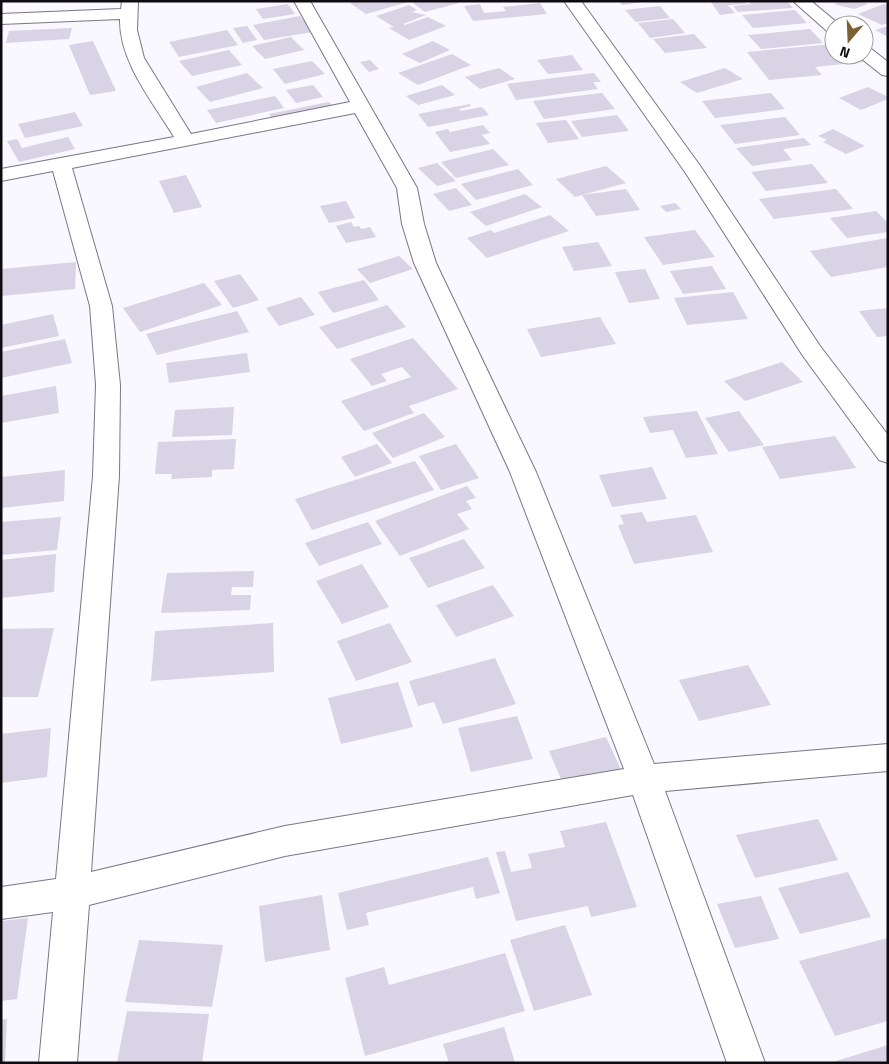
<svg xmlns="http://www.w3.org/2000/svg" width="889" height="1064" font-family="'Titillium Web',sans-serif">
  <rect width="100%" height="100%" fill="#f9f7ff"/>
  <g fill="#d8d3e5">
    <path d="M357 1H408V2L366 14 350 3Z"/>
    <path d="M418 1H456L459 3 425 12 413 3Z"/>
    <path d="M618 1H642V2L622 5Z"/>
    <path d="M710 1H744L746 4 728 5 735 13 720 15Z"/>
    <path d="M748 1H787L793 8 738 12 733 6 751 4Z"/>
    <path d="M837 1H862L868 4 854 9 834 4 839 2Z"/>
    <path d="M540 3 547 14 473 21 464 6 480 4 484 13 506 11 503 7Z"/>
    <path d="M288 4 295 14 263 19 256 9Z"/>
    <path d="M884 4 888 5V23L882 25 858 14Z"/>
    <path d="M409 5 417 10 412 12 426 15 403 24 405 25 428 17 446 26 409 40 389 28 394 27 376 16Z"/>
    <path d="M660 6 670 18 636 22 625 10Z"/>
    <path d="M795 10 807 23 753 28 742 15Z"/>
    <path d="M300 16 313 32 264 40 253 25Z"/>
    <path d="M673 19 685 33 650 38 638 23Z"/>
    <path d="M247 26 257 40 243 43 233 28Z"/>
    <path d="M888 26V37L875 30Z"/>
    <path d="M72 28 69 39 6 43 9 31Z"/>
    <path d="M810 29 823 43 761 49 748 35Z"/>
    <path d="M227 30 238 45 179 57 169 42Z"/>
    <path d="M694 34 707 48 665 53 653 39Z"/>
    <path d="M291 37 304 50 265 59 252 46Z"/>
    <path d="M93 41 116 91 90 95 69 45Z"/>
    <path d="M433 41 450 50 420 63 402 54Z"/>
    <path d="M834 44V55H856L863 62 815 67 822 75 769 80 747 52Z"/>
    <path d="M229 50 242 65 192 76 179 61Z"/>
    <path d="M452 54 471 65 418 85 398 73Z"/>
    <path d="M572 55 583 70 548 74 537 60Z"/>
    <path d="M370 60 379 69 369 72 360 62Z"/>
    <path d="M312 61 325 74 285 84 273 69Z"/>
    <path d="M499 68 515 79 480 89 465 77Z"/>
    <path d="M725 68 743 79 697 93 680 82Z"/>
    <path d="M247 73 263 88 210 102 196 87Z"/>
    <path d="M594 73 601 82H593L598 89 516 100 507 84Z"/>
    <path d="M313 85 323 97 296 103 286 90Z"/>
    <path d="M442 85 455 95 418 105 406 96Z"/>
    <path d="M868 87 888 97V99L861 110 839 98Z"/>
    <path d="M602 93 615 109 544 119 533 101Z"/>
    <path d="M771 93 785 109 715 118 702 101Z"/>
    <path d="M275 96 284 108 216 123 207 110Z"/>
    <path d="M329 102 334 107 273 120 269 114Z"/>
    <path d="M470 104 471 106 459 109 461 111 482 107 489 115 428 127 418 114Z"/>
    <path d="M75 112 83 126 25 138 18 124Z"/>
    <path d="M617 115 629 131 582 137 571 121Z"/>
    <path d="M785 117 800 135 735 144 720 125Z"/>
    <path d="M566 120 579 139 548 143 536 123Z"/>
    <path d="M483 125 490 133 482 135 490 144 450 152 435 132 448 129 450 132Z"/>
    <path d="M833 129 865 146 846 154 823 142 827 140 818 136Z"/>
    <path d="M68 137 75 149 19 162 7 141 17 139 22 148Z"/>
    <path d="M804 138 811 145 783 149 792 160 752 166 736 148Z"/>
    <path d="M493 149 509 165 456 178 441 162Z"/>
    <path d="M437 163 456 181 437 186 418 168Z"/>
    <path d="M812 164 828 183 766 191 751 172Z"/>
    <path d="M606 166 626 183 582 195 626 189 640 210 596 216 582 195 575 197 556 179Z"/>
    <path d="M518 169 533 185 476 200 461 184Z"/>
    <path d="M186 175 202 207 174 213 159 181Z"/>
    <path d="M456 188 472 205 449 211 433 194Z"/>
    <path d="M836 189 853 209 774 219 759 199Z"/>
    <path d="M525 194 542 207 486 226 470 212Z"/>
    <path d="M346 201 355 218 329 223 320 206Z"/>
    <path d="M675 203 681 209 666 212 660 206Z"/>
    <path d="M876 211 888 223V232L847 238 830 218Z"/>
    <path d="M550 215 569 231 487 258 467 238 491 230 494 233Z"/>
    <path d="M351 222 354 227 359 226 361 229 370 227 376 237 346 243 336 226Z"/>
    <path d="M695 230 715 257 663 265 644 237Z"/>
    <path d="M888 238V267L831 277 810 251Z"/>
    <path d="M598 242 612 266 574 271 562 247Z"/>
    <path d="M399 256 413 269 370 283 357 269Z"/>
    <path d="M76 262 75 289 1 296V269Z"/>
    <path d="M712 266 726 289 683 294 670 271Z"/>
    <path d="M645 269 660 299 629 303 615 272Z"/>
    <path d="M240 274 259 300 233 308 214 281Z"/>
    <path d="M364 280 379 300 333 313 318 292Z"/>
    <path d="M204 283 222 305 140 332 123 308Z"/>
    <path d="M733 292 748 319 687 325 674 298Z"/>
    <path d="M301 297 315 315 279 326 266 308Z"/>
    <path d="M387 305 406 327 337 349 319 327Z"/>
    <path d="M888 308V336L877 337 859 311Z"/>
    <path d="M237 311 249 332 157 355 146 334Z"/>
    <path d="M53 314 59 336 1 348V325Z"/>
    <path d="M600 317 616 344 541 357 527 329Z"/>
    <path d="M413 338 458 389 409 406 414 413 364 431 341 401 411 377 402 367 381 374 387 381 372 386 350 359Z"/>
    <path d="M65 339 72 363 1 378V352Z"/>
    <path d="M247 353 250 372 169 383 166 363Z"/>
    <path d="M782 362 803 382 745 401 724 381Z"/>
    <path d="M56 386 59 413 1 423V396Z"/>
    <path d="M234 407 232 435 172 437 175 410Z"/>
    <path d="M697 411 718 454 686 458 673 430 650 433 643 417Z"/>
    <path d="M739 411 764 445 729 452 705 418Z"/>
    <path d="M424 413 445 437 393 458 372 433Z"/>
    <path d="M835 436 856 468 780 479 762 447Z"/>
    <path d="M236 439 234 469 212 470V477L171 479 172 474H155L158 442Z"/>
    <path d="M377 444 392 463 355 477 341 457Z"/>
    <path d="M456 444 479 478 441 490 419 456Z"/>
    <path d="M415 461 434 490 312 530 295 499Z"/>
    <path d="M652 467 667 499 612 507 599 475Z"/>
    <path d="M65 470 64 501 1 508V477Z"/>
    <path d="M467 486 476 498 466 501 472 509 457 514 469 529 400 556 375 521Z"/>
    <path d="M642 512 647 522 696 515 713 552 634 564 618 525 624 524 620 515Z"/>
    <path d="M61 517 57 550 1 555V522Z"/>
    <path d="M368 522 382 544 319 566 305 543Z"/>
    <path d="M464 539 485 568 428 588 409 558Z"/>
    <path d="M56 554 54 592 1 598V560Z"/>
    <path d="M362 564 389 607 342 624 316 581Z"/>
    <path d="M254 571 253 587H232L231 595H251L250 610 161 613 167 573Z"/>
    <path d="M493 585 514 616 456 637 436 605Z"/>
    <path d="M273 623 274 672 151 681 155 631Z"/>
    <path d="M390 623 412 662 356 681 337 641Z"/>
    <path d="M54 628 38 697H1V629Z"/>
    <path d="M495 658 516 704 443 724 434 702 418 706 409 681Z"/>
    <path d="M748 665 771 705 699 721 679 680Z"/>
    <path d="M398 682 413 727 341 744 328 698Z"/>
    <path d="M517 716 533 759 471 772 458 728Z"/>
    <path d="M51 728 47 777 1 783V734Z"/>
    <path d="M606 737 621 770 563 784 549 751Z"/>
    <path d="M818 819 838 860 755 878 736 835Z"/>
    <path d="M606 822 637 907 591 917 588 906 516 921 496 852 505 851 511 872 532 868 528 854 565 847 560 831Z"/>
    <path d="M488 857 500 893 476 899 473 887 366 913 369 925 347 930 338 893Z"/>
    <path d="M848 872 871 917 800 934 778 888Z"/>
    <path d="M322 895 330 950 265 962 259 906Z"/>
    <path d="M761 896 779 939 735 948 717 904Z"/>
    <path d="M28 918 17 999 1 1001V921Z"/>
    <path d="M565 925 592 995 534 1011 510 940Z"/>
    <path d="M888 938V1021L835 1036 799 961Z"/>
    <path d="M139 940 223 945 212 1007 125 1002Z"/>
    <path d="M505 953 525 1011 365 1056 345 978 384 967 389 985Z"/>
    <path d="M127 1011 209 1014 202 1063H117Z"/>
    <path d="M7 1019 5 1063H1V1020Z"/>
    <path d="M504 1027 515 1063H449L443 1044Z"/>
    <path d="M888 1045V1063H833V1062Z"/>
  </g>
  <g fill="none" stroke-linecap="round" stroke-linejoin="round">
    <defs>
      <g id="street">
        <path d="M122 1H138L137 30 144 58 191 134 350 102 294 1H310L417 188 424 224 436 263 536 472 654 764 888 744V771L665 791 765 1063H727L633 795 285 856 89 905 77 1063H39L53 912 1 919V887L56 879 93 476 96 385 90 306 53 171 1 181V169L174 137C153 102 119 62 120 19L1 24V14L121 9ZM355 113 397 188 402 224 414 263 510 472 624 769 285 826 91 872 119 476 120 385 112 306 72 168Z"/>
        <path d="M564 1H581L701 167 820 346 888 435V463L879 460 803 356 685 172Z"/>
        <path d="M793 1H811L840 25H834V33L828 32Z"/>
        <path d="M864 47 870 48 888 62V76L882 75 858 56 864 55Z"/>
      </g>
    </defs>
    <use href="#street" stroke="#7b7586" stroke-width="2"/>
    <use href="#street" fill="#fff" fill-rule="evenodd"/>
  </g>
  <rect width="889" height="1064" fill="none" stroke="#0e0c12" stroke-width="5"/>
  <g transform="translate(849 40) rotate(199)"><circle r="24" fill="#ffffff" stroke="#9f9ea0"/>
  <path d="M0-4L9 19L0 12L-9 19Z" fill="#7a6232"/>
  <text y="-8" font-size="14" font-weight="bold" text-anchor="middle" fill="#0e0c12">N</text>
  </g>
</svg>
